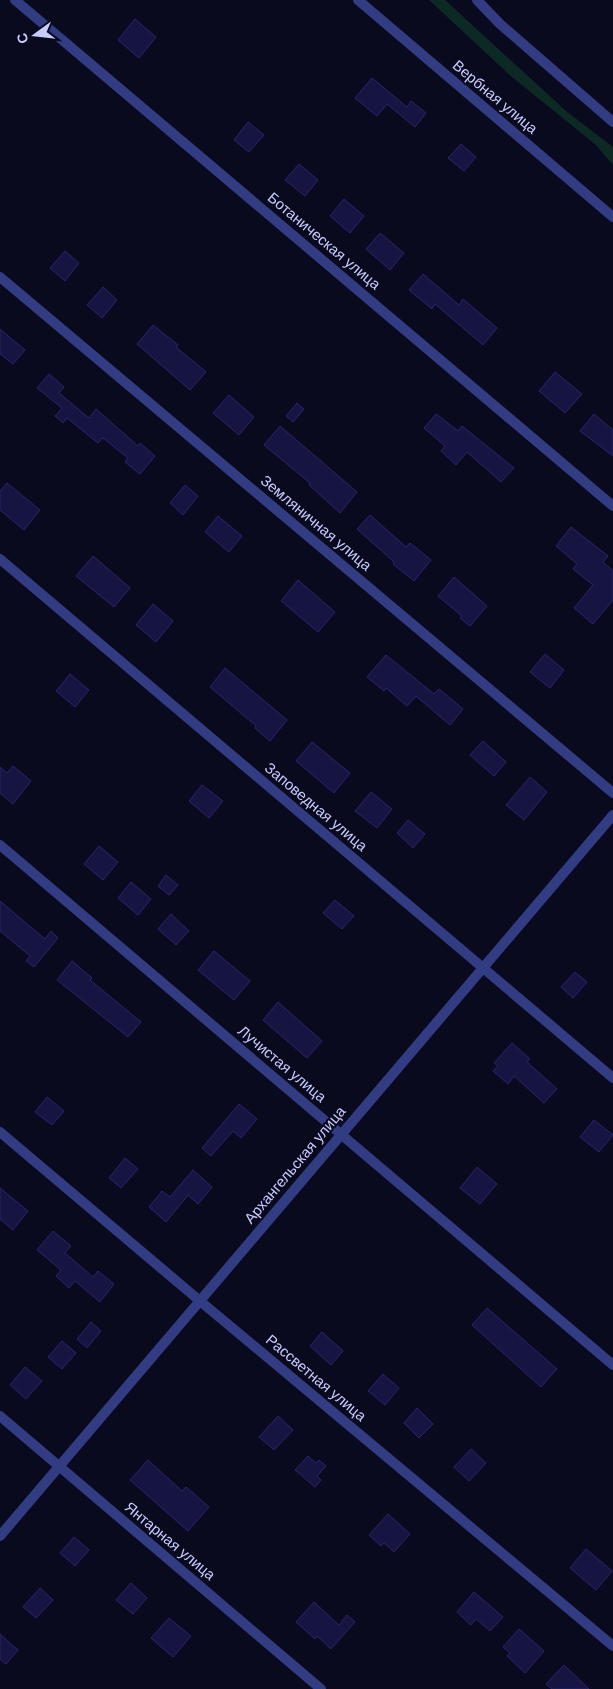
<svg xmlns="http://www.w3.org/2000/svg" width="613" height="1689" font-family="'DM Sans',sans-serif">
  <rect width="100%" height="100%" fill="#0a0a1f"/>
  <path fill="#0d2923" d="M429 0H445L566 111 613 147V165L596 145 512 77Z"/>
  <g fill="#161541" stroke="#27256f">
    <path d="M135 19 156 37 139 58 118 40Z"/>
    <path d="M372 78 407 107 411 101 426 113 415 127 387 104 377 116 355 98Z"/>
    <path d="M248 122 264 135 249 152 234 140Z"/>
    <path d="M461 144 476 157 464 171 448 158Z"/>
    <path d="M299 164 318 180 305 196 285 180Z"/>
    <path d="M344 199 364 216 350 233 330 216Z"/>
    <path d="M380 233 404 253 390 270 366 249Z"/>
    <path d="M65 251 79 263 65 281 50 268Z"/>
    <path d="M423 274 459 305 463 299 497 328 483 345 435 304 432 309 409 290Z"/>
    <path d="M103 287 117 300 102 318 87 305Z"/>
    <path d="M153 325 178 345 176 347 206 372 190 390 137 344Z"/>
    <path d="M0 329 25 350 13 364 0 354Z"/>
    <path d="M555 372 582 394 565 413 539 391Z"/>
    <path d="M49 374 64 387 59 393 89 418 96 409 138 446 140 443 155 456 140 474 125 462 128 458 103 438 98 443 67 418 63 423 55 416 62 408 37 388Z"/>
    <path d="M229 395 254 417 239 435 213 413Z"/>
    <path d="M297 403 304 409 293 422 286 416Z"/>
    <path d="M436 414 458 431 462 426 514 468 501 482 467 452 456 465 441 451 445 446 424 428Z"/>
    <path d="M594 414 613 430V456L580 431Z"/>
    <path d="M280 426 357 492 340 513 309 485 310 483 264 445Z"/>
    <path d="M7 483 40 510 24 530 0 510V491Z"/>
    <path d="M185 485 198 496 183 515 170 503Z"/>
    <path d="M370 515 406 547 410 543 431 560 414 581 393 564 394 562 357 529Z"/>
    <path d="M218 516 242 536 229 552 205 532Z"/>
    <path d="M571 527 608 556 603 562 613 571V600L593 624 574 608 593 585 573 569 577 564 556 546Z"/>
    <path d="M93 556 130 588 114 607 76 576Z"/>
    <path d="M454 577 487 606 470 626 460 618 462 616 438 596Z"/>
    <path d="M298 580 335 612 318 632 281 601Z"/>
    <path d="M153 604 173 621 156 642 136 625Z"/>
    <path d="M545 654 564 670 550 688 530 672Z"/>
    <path d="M386 655 434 694 439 689 463 709 450 725 416 696 407 706 386 688 384 691 367 677Z"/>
    <path d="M225 668 287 720 270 741 255 728 256 726 210 687Z"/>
    <path d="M70 674 89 690 75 707 56 691Z"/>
    <path d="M483 741 506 762 494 776 470 755Z"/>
    <path d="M312 742 350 773 334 793 296 761Z"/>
    <path d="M13 766 31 781 13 804 0 793V767L7 773Z"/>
    <path d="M530 777 547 792 524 820 506 805Z"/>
    <path d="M202 785 223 801 209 818 189 801Z"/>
    <path d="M371 792 392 809 377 828 355 811Z"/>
    <path d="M408 820 425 834 413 848 397 833Z"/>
    <path d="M99 846 118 862 103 880 84 864Z"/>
    <path d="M166 875 178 885 169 895 158 886Z"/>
    <path d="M131 882 151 899 138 915 118 898Z"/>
    <path d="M335 900 354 916 342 929 323 913Z"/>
    <path d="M0 901 45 939 51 931 58 938 34 967 26 961 30 956 0 931Z"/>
    <path d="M171 914 189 931 176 945 158 929Z"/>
    <path d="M214 951 250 981 234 1000 198 970Z"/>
    <path d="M72 961 92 978 90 980 141 1022 128 1037 57 980Z"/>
    <path d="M575 972 587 982 573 998 561 987Z"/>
    <path d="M278 1002 322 1041 307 1058 263 1020Z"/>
    <path d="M512 1043 530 1059 527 1062 557 1089 544 1103 514 1076 508 1084 493 1071 498 1066 494 1063Z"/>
    <path d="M47 1097 64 1111 52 1125 35 1112Z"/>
    <path d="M239 1104 257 1119 241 1138 233 1131 211 1156 202 1148Z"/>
    <path d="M594 1120 613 1135 599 1152 580 1137Z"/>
    <path d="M125 1158 138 1169 121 1188 109 1178Z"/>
    <path d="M477 1167 497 1184 480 1204 460 1188Z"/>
    <path d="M193 1170 212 1187 198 1204 188 1195 166 1222 149 1207 162 1191 170 1197Z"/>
    <path d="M0 1188 28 1211 13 1230 0 1219Z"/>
    <path d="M53 1231 71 1246 65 1253 93 1277 98 1271 114 1284 100 1302 75 1281 69 1288 56 1276 61 1270 37 1250Z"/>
    <path d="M487 1308 557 1369 541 1387 472 1325Z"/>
    <path d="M91 1322 101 1331 87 1348 77 1339Z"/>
    <path d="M322 1332 343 1351 331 1365 310 1346Z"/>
    <path d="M62 1341 76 1353 62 1369 48 1357Z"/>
    <path d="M25 1367 42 1381 26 1399 10 1385Z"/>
    <path d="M383 1374 399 1388 385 1405 368 1391Z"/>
    <path d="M417 1408 433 1424 419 1438 404 1423Z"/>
    <path d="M278 1416 293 1430 274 1450 259 1437Z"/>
    <path d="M471 1449 486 1463 469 1481 454 1467Z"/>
    <path d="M308 1456 316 1463 319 1460 326 1466 317 1476 321 1480 315 1487 295 1470Z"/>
    <path d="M148 1460 182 1491 186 1487 209 1507 188 1531 130 1480Z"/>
    <path d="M388 1514 410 1534 394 1552 384 1543 381 1546 369 1535Z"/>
    <path d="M74 1537 89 1550 75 1566 60 1553Z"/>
    <path d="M586 1549 612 1571 596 1590 570 1568Z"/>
    <path d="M131 1583 147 1598 133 1614 116 1600Z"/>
    <path d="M40 1588 53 1600 36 1618 23 1607Z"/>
    <path d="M474 1592 503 1617 490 1631 476 1619 471 1625 457 1612Z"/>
    <path d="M314 1602 339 1625 347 1615 355 1622 331 1649 317 1636 315 1639 296 1622Z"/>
    <path d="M169 1618 191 1636 173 1657 151 1638Z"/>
    <path d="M519 1629 544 1651 525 1673 507 1656 510 1653 503 1647Z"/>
    <path d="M0 1634 18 1650 6 1664 0 1659Z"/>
    <path d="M564 1665 589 1689H552L546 1684Z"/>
  </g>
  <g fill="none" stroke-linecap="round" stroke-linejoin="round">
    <g stroke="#313c82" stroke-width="10">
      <path d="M15 0 613 506"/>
      <path d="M358 0 613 217"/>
      <path d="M0 277 613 793"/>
      <path d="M0 559 613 1078"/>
      <path d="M0 845 613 1365"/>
      <path d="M0 1132 200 1301 613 1646"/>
      <path d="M0 1416 321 1689"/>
      <path d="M0 1536 613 815"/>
    </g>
    <path stroke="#313c82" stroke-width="10" d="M477 0 500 24 613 122"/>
  </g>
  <g text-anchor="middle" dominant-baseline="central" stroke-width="4" stroke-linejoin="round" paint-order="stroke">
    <g font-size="15" fill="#c8cbff" stroke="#0a0a1f">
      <text transform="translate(495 97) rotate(40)">Вербная улица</text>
      <text transform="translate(324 241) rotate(40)">Ботаническая улица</text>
      <text transform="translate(316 523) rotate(40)">Земляничная улица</text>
      <text transform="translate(316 807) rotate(40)">Заповедная улица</text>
      <text transform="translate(282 1064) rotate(40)">Лучистая улица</text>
      <text transform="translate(295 1165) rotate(-50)">Архангельская улица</text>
      <text transform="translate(316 1378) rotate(40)">Рассветная улица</text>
      <text transform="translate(170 1541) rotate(40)">Янтарная улица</text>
    </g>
  </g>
  <g transform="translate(35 35) rotate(255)" stroke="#0a0a1f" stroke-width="4" paint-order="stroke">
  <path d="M0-4L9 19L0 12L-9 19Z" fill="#c8cbff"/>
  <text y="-8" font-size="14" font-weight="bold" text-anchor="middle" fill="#c8cbff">С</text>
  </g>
</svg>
